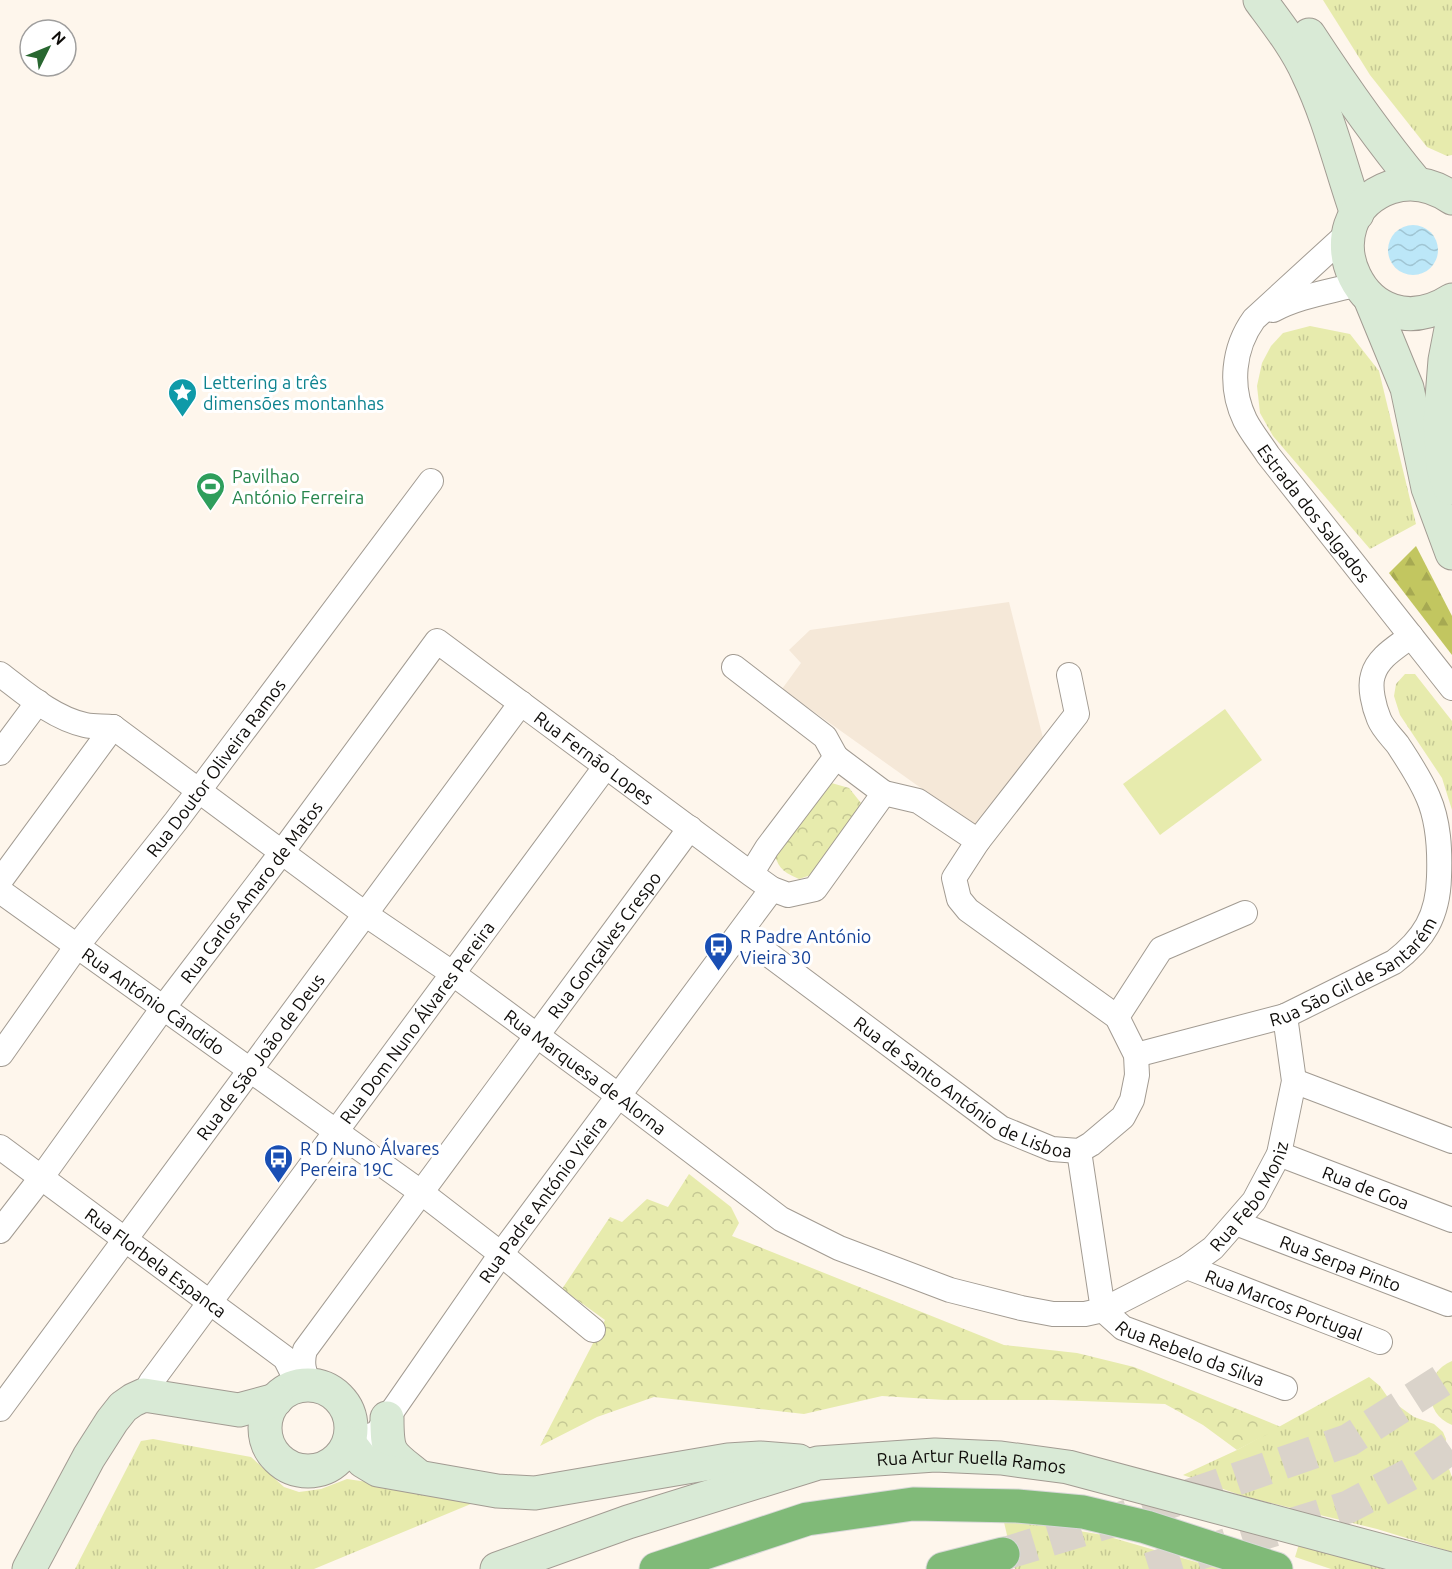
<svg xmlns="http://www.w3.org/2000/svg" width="1452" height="1569" font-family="Ubuntu,sans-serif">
  <defs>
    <pattern id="grass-tufts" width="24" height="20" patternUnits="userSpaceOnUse" patternTransform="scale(1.5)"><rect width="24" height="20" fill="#e7ebad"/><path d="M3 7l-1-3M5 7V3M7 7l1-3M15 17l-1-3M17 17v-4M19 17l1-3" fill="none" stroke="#c5c894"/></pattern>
    <pattern id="forest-firs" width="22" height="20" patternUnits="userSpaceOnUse" patternTransform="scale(1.5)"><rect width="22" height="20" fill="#c2c660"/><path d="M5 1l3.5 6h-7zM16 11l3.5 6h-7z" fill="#a6a952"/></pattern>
    <pattern id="park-crowns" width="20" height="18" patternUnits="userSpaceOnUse" patternTransform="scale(1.5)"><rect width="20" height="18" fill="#e7ebad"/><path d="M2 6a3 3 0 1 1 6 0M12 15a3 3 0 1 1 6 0" fill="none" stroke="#c5c894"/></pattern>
    <pattern id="water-waves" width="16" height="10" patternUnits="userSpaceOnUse" patternTransform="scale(1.5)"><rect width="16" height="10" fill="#bce7f8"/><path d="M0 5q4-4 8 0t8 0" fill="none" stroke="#a0c5d3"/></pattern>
  </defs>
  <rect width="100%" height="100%" fill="#fef6ec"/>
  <path fill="#f5e8d8" d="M1009 602 1044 742 977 828 782 689 801 663 789 650 810 630Z"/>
  <g fill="url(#grass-tufts)">
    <path d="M1323 0H1452V155L1447 156 1427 147 1370 75Z"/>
    <path d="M1310 326 1350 334 1379 371 1416 524 1370 549 1273 436 1260 413 1257 386 1262 363 1271 346 1283 333Z"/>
    <path d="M1405 674H1415L1452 721V810L1442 778 1400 715 1394 696 1396 684Z"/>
    <path d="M1369 1377 1380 1386 1389 1399 1414 1417 1434 1424 1443 1432 1446 1439 1445 1458 1452 1477V1552L1377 1529 1243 1496 1183 1475 1237 1450Z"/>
    <path d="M153 1439 251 1457 284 1487 299 1492 321 1489 347 1479 471 1497 478 1501 314 1569H75L141 1441Z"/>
    <path d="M1003 1518 1103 1535 1220 1569H1015Z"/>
    <path d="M1299 1544 1388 1569H1331L1295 1557Z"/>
  </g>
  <path fill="url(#forest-firs)" d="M1416 546 1452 616V655L1389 573Z"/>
  <g fill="url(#park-crowns)">
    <path d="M828 782 849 788 861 803 859 811 811 875 799 879C787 874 778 869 775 855Z"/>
    <path d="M689 1174 731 1207 739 1223 732 1236 1004 1345 1077 1353 1134 1367 1281 1427 1237 1450 1203 1425 1165 1404 1053 1400H945L882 1396 804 1414 654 1397 597 1417 540 1446 605 1320 562 1289 610 1217 622 1222 647 1199 668 1207Z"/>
    <path d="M1452 1361V1425C1423 1414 1423 1372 1452 1361Z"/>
  </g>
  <path fill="#e7ebad" d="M1225 709 1262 760 1160 835 1123 784Z"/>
  <circle fill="url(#water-waves)" cx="1413" cy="250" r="25"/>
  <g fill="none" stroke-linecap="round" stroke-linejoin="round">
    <g stroke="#dad3ca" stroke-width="33" stroke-dasharray="33 16" stroke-linecap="butt">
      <path d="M1003 1554 1141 1512 1349 1440 1452 1374"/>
      <path d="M1149 1569 1348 1507 1420 1469 1452 1447"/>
    </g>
    <defs>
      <g id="street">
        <path id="s1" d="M1349 232 1254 319C1233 348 1229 387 1245 420 1251 432 1261 444 1268 455L1452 688"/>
        <path d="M1273 310C1299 296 1329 292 1358 284"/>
        <path d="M734 667 825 737 836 757"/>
        <path d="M0 674C25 693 53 718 85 725 94 727 104 726 113 727"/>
        <path id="s2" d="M113 727 365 914 452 973 619 1096 781 1219 839 1248 950 1290 1021 1308 1053 1314H1085L1103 1310 1187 1267 1213 1248 1254 1201 1279 1154 1294 1081 1285 1016"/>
        <path d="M0 753 38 702"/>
        <path d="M884 793 918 801 978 841"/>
        <path d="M0 881 113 727"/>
        <path id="s3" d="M0 891 422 1193 501 1254 593 1330"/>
        <path id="s4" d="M740 933 1001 1128 1052 1149 1079 1151 1091 1144 1123 1117 1132 1100 1137 1075 1136 1055 1117 1017 968 910 959 899 954 878 978 841 1077 714 1069 675"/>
        <path d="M1117 1017 1161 949 1245 913"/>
        <path id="s5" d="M1 1054 77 946 176 821 431 481"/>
        <path id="s6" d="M1136 1055 1285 1016 1394 962C1424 939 1438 916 1439 877 1440 850 1439 822 1428 797 1420 778 1409 762 1398 745 1392 737 1383 729 1379 719 1374 707 1369 687 1373 675 1378 657 1397 647 1411 636"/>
        <path d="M1294 1081 1452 1141"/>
        <path id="s7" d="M0 1147 285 1358 293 1374 296 1387"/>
        <path d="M1079 1151 1103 1310"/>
        <path id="s8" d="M1279 1154 1452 1220"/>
        <path id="s9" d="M1236 1223 1448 1304"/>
        <path id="s10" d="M0 1231 41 1178 163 1008 282 852 437 641 751 874 772 889 788 895 815 889 884 793 836 757 767 848 751 874"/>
        <path id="s11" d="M1187 1267 1380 1342"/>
        <path id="s12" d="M1103 1310 1123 1328 1285 1388"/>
        <path id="s13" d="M310 1385C304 1372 301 1364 305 1350L690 828"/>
        <path id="s14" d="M144 1395 151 1382 606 766"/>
        <path id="s15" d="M0 1409 521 703"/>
        <path id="s16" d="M351 1432 367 1437 377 1433 501 1254 772 889"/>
      </g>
      <g id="secondary">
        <path d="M1260 0C1277 23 1296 47 1308 74 1329 117 1341 168 1357 214"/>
        <path d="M1309 35C1343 87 1377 136 1417 184"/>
        <path d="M1452 198C1433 185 1413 180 1391 187 1302 218 1363 357 1452 300"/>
        <path d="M1370 298 1407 388 1428 488 1452 553"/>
        <path d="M1450 488 1443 466 1440 423 1445 360 1452 324"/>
        <circle cx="308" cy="1428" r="43"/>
        <path d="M387 1418C387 1456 390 1453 418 1476"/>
        <path d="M349 1443 363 1461 378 1470 497 1491 535 1493 728 1460 760 1458 799 1461"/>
        <path d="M29 1569 89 1457 112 1421 123 1407 133 1400 144 1395 239 1410 276 1400"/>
        <path id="s17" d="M497 1569 628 1522 818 1463 935 1455 1001 1458 1068 1467 1450 1569"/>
      </g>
      <g id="highway">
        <path d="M656 1569 807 1519 913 1504 1017 1506 1083 1512 1146 1527 1276 1569"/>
        <path d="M943 1569 1003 1554"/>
      </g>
    </defs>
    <use href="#street" stroke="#a29b92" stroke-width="26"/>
    <use href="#secondary" stroke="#a29b92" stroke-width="35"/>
    <use href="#highway" stroke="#d8d8d8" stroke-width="35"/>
    <use href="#street" stroke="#fff" stroke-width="24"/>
    <use href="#secondary" stroke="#d9ead6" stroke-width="33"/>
    <use href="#highway" stroke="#80ba78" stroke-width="33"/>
  </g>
  <defs>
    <symbol id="sight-pin" viewBox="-11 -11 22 30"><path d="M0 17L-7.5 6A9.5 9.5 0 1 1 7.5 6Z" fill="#0f9aa8" stroke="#fff"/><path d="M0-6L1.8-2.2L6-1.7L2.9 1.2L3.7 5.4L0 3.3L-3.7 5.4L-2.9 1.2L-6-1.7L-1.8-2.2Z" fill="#fff"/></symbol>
    <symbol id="stadium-pin" viewBox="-11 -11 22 30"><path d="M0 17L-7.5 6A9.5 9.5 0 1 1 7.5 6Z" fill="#2e9e5b" stroke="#fff"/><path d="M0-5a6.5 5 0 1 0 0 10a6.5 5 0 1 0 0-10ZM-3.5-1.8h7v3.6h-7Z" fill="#fff"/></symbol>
    <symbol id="bus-pin" viewBox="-11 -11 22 30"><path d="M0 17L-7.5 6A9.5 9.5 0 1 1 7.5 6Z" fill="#1a4fb4" stroke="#fff"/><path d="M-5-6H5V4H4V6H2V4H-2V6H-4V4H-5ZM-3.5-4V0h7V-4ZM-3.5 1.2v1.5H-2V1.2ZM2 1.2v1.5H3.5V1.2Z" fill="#fff"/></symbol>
  </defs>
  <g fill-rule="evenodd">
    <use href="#sight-pin" x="166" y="376" width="33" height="45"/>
    <use href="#stadium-pin" x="194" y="470" width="33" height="45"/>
    <use href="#bus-pin" x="702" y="930" width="33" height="45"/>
    <use href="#bus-pin" x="262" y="1142" width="33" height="45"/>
  </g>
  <g text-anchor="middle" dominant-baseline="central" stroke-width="6" stroke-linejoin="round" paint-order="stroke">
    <g font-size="18" fill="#0d838f" stroke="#fff" text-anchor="start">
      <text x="203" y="382">Lettering a três<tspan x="203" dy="21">dimensões montanhas</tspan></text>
    </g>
    <g font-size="18" fill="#27864d" stroke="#fff" text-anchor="start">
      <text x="232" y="476">Pavilhao<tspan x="232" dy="21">António Ferreira</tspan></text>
    </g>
    <g font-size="18" fill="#0e0c09" stroke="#fff">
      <text stroke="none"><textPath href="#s1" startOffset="351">Estrada dos Salgados</textPath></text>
      <text stroke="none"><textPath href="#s10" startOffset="930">Rua Fernão Lopes</textPath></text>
      <text stroke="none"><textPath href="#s5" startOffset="358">Rua Doutor Oliveira Ramos</textPath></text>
      <text stroke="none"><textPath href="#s10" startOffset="422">Rua Carlos Amaro de Matos</textPath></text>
      <text stroke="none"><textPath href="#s13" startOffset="540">Rua Gonçalves Crespo</textPath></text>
      <text stroke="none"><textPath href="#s6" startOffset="236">Rua São Gil de Santarém</textPath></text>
      <text stroke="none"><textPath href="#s3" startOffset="189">Rua António Cândido</textPath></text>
      <text stroke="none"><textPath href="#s14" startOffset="462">Rua Dom Nuno Álvares Pereira</textPath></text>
      <text stroke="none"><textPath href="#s15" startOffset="438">Rua de São João de Deus</textPath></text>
      <text stroke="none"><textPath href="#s2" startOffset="585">Rua Marquesa de Alorna</textPath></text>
      <text stroke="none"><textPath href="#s4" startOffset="273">Rua de Santo António de Lisboa</textPath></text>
      <text stroke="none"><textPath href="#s8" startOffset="93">Rua de Goa</textPath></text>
      <text stroke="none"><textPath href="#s2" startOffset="1360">Rua Febo Moniz</textPath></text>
      <text stroke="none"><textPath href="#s16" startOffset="314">Rua Padre António Vieira</textPath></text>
      <text stroke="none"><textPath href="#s7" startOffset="194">Rua Florbela Espanca</textPath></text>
      <text stroke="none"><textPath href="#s9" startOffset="112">Rua Serpa Pinto</textPath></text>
      <text stroke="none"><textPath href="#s11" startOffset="104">Rua Marcos Portugal</textPath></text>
      <text stroke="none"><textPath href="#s12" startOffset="99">Rua Rebelo da Silva</textPath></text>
      <text stroke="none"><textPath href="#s17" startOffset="492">Rua Artur Ruella Ramos</textPath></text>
    </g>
    <g font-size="18" fill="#164399" stroke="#fff" text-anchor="start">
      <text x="740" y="936">R Padre António<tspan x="740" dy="21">Vieira 30</tspan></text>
      <text x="300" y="1148">R D Nuno Álvares<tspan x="300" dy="21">Pereira 19C</tspan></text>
    </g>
  </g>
  <g transform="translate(48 48) rotate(47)"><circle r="28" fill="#ffffff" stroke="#9f9e9d" stroke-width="1.5"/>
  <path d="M0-4.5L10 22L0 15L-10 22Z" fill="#286730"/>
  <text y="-9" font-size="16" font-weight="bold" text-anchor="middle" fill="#0e0c09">N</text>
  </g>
</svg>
